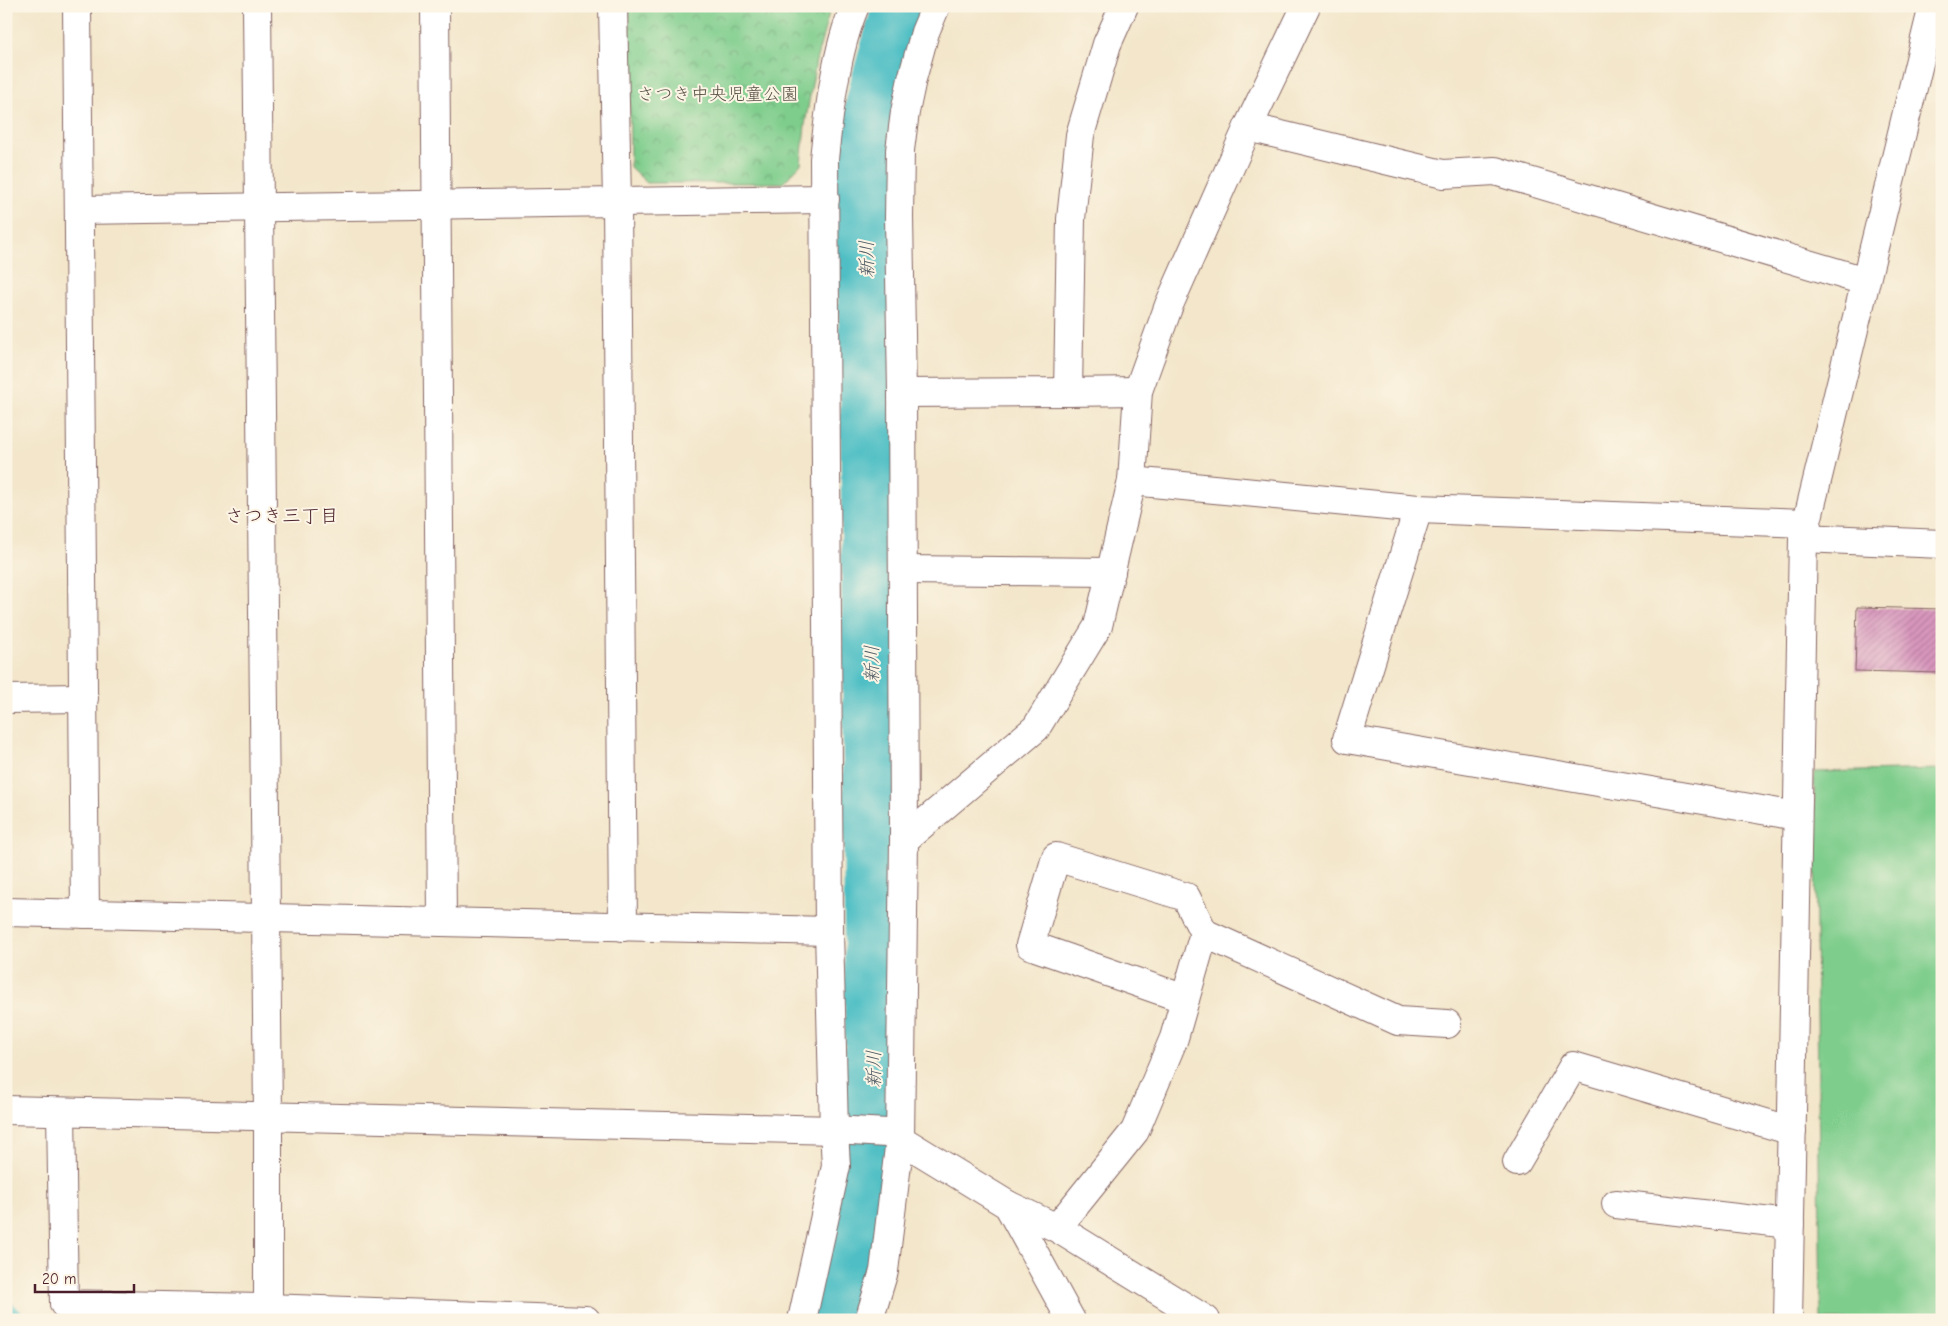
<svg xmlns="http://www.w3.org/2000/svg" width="1948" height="1326" font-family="'Comic Neue','Klee One',sans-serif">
  <defs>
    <pattern id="park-crowns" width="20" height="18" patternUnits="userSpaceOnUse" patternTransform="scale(1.25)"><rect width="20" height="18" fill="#7ecd8c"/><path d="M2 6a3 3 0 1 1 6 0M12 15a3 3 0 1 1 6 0" fill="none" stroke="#69a673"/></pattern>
    <pattern id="building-hatch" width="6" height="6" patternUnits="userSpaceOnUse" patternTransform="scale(1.25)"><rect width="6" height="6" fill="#d896bd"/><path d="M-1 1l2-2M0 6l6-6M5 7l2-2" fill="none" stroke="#b17a9a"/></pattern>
  </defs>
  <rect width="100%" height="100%" fill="#fcf5e5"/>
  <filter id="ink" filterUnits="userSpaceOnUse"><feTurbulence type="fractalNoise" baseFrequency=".02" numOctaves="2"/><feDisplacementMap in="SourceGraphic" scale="10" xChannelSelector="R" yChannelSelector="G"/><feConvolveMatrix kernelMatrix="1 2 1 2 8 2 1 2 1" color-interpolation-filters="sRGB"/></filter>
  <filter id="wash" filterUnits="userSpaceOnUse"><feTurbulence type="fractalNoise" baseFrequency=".0096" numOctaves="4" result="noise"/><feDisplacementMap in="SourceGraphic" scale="20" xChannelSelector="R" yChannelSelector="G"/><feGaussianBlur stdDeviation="1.12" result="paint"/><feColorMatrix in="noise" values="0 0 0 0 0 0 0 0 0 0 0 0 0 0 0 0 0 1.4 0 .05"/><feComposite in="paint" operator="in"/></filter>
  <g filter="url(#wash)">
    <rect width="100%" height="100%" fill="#f3e6ca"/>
    <path fill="url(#park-crowns)" stroke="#64765c" d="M629 6H831L816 61 805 125 801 164 783 183H647L630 167Z"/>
    <path fill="#7ecd8c" stroke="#64765c" d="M1942 769V1320H1821L1814 772Z"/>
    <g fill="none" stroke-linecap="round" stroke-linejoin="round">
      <g stroke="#50bfc5" stroke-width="10">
        <path d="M6 448V454"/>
        <path d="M6 1304 23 1320"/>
      </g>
      <path stroke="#50bfc5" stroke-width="60" d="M829 1320 871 1178 875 1082 870 387 865 192 869 133 880 86 903 6"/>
    </g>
    <g id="blocks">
      <path fill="url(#building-hatch)" d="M1857 607 1942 609V673L1855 671Z"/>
    </g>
  </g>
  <g filter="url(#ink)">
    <use href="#blocks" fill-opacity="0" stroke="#856563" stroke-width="1"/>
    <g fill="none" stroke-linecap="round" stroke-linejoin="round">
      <defs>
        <g id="minor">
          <path d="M77 6 85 914"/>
          <path d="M435 6 442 922"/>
          <path d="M613 6 617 202 623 927"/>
          <path d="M1248 127 1443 174 1495 171 1865 281"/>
          <path d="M79 210 825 199"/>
          <path d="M1068 392 1138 391"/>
          <path d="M902 393 1068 392 1071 219 1080 135 1107 44 1124 6"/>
          <path d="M1132 481 1418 509 1805 523"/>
          <path d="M1418 509 1347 739 1797 816"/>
          <path d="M1803 538 1942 544"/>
          <path d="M903 570 1111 572"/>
          <path d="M6 699 84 698"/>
          <path d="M904 840 1036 728 1098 626 1132 481 1138 391 1169 305 1248 127 1306 6"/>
          <path d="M6 912 829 931"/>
          <path d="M1185 999 1030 945 1056 857 1186 897 1204 933"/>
          <path d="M6 1110 834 1130 887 1133 900 1139 1008 1205 1071 1320"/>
          <path d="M61 1112 64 1304 268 1308 586 1320"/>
          <path d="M268 1116V1320"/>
          <path d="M1517 1162 1573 1066 1792 1131"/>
          <path d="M1616 1204 1790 1224"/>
          <path d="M1008 1205 1057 1228 1206 1320"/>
          <path d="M1057 1228 1135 1131 1174 1038 1204 933 1398 1021 1447 1024"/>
          <path d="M802 1320 836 1166 834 1130"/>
          <path d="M869 1320 884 1271 900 1139 904 840 902 393 899 217 900 150 905 112 912 79 925 32 936 6"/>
          <path d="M1788 1320 1803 538 1933 6"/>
        </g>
        <g id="tertiary">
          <path d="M257 6 268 1116"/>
          <path d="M834 1130 829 931 824 159C829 111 836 50 855 6"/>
        </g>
      </defs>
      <use href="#minor" stroke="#856563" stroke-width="30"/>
      <use href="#tertiary" stroke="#856563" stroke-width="30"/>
      <use href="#minor" stroke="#fff" stroke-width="28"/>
      <use href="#tertiary" stroke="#fff" stroke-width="28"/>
    </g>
  </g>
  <g text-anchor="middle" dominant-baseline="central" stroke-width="4" stroke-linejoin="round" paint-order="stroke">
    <g font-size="18" fill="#5a5348" stroke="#fcf5e5">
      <text x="718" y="94">さつき中央児童公園</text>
    </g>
    <g font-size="19" font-style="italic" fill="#4c5761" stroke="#fcf5e5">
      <text transform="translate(867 259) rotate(-91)">新川</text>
      <text transform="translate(872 664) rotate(-90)">新川</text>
      <text transform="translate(874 1069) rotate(-90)">新川</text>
    </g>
    <g font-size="19" fill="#4a1f2b" stroke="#fcf5e5">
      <text x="282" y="516">さつき三丁目</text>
    </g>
  </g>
  <rect width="1948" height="1326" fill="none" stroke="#fcf5e5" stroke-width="25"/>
  <path d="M35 1284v8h99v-8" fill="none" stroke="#4a1f2b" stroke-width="2.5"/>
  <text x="42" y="1284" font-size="15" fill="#4a1f2b" stroke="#fcf5e5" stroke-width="4" paint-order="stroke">20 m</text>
</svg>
